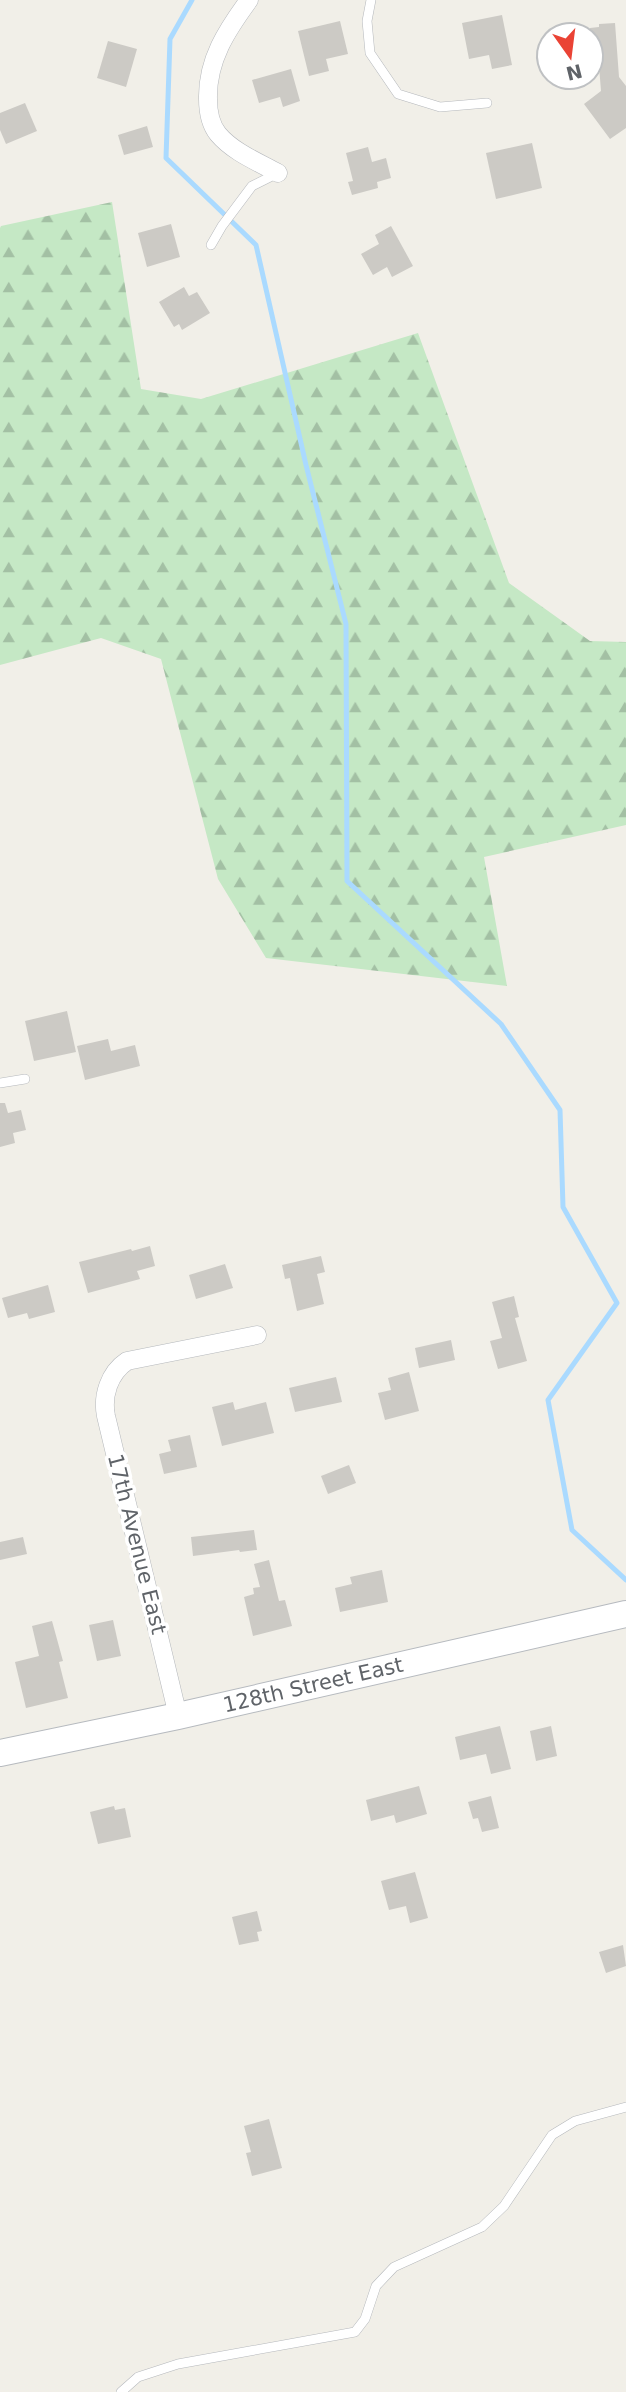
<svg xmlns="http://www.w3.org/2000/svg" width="626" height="2392" font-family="'DejaVu Sans',sans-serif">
  <defs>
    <pattern id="forest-firs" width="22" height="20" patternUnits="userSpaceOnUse" patternTransform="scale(1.75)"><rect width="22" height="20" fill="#c5e8c5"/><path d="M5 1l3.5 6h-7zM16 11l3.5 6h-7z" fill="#a3c0a4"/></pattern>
  </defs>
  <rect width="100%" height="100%" fill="#f1efe8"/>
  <path fill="url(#forest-firs)" d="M112 202 141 389 201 399 418 333 509 583 590 641 626 642V825L484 857 507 986 266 958 218 879 161 659 101 638 0 665V228L1 226Z"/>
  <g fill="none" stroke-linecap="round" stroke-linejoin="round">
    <path stroke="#aadaff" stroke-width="5" d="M192 0 170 39 166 158 256 245 306 465 346 624 347 881 501 1024 560 1110 563 1207 617 1303 548 1400 572 1530 626 1580"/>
  </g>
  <g fill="#cccac5">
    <path d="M502 15 512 65 492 69 489 55 469 59 462 23Z"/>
    <path d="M340 21 348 54 326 59 329 71 309 76 298 31Z"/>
    <path d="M615 23 619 77 626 86V128L610 139 584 104 601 91 599 66H593L590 28 599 27V24Z"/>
    <path d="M108 41 137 49 126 87 97 78Z"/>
    <path d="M291 69 300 101 283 107 280 97 259 103 252 80Z"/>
    <path d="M25 103 37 131 6 144 0 130V113Z"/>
    <path d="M147 126 153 147 124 155 118 135Z"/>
    <path d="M532 143 542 188 496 199 486 153Z"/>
    <path d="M368 147 372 162 386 158 391 178 377 182 378 188 352 195 348 182 353 181 346 153Z"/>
    <path d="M171 224 180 257 147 267 138 233Z"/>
    <path d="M391 226 413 266 392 277 387 267 373 275 361 254 379 244 375 235Z"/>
    <path d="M184 287 189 296 197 292 210 313 182 330 179 324 174 327 159 302Z"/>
    <path d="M67 1011 76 1052 34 1061 25 1021Z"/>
    <path d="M108 1039 111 1051 135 1045 140 1066 85 1080 77 1046Z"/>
    <path d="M0 1103H5L8 1113 21 1110 26 1130 13 1133 15 1143 0 1147Z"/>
    <path d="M150 1246 155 1266 137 1271 140 1279 88 1293 79 1262 131 1249 132 1251Z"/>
    <path d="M321 1256 325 1272 317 1274 324 1304 297 1311 290 1278 285 1279 282 1265Z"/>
    <path d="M225 1264 233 1288 196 1299 189 1275Z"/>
    <path d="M48 1285 55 1312 29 1319 27 1313 8 1318 2 1298Z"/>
    <path d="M514 1296 519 1317 515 1318 527 1361 498 1369 490 1341 502 1338 492 1302Z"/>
    <path d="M451 1340 455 1360 419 1368 415 1348Z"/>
    <path d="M409 1372 419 1411 385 1420 378 1393 391 1390 388 1378Z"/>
    <path d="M336 1377 342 1402 295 1412 289 1388Z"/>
    <path d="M233 1402 235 1410 266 1402 274 1433 222 1446 212 1407Z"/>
    <path d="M190 1435 197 1467 164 1474 159 1454 171 1451 168 1440Z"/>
    <path d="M349 1465 356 1483 328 1494 321 1476Z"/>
    <path d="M254 1530 257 1550 240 1552 239 1550 193 1556 191 1537Z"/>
    <path d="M23 1537 27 1554 0 1560V1542Z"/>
    <path d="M269 1560 279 1601 285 1600 292 1626 253 1636 244 1597 254 1594 253 1588 260 1587 254 1564Z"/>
    <path d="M382 1570 388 1602 340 1612 335 1588 352 1584 350 1577Z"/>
    <path d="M113 1620 121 1656 97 1661 89 1625Z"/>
    <path d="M52 1621 63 1661 59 1662 68 1698 26 1708 15 1662 39 1656 32 1626Z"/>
    <path d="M500 1726 511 1769 491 1774 486 1754 460 1760 455 1737Z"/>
    <path d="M551 1726 557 1756 536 1761 530 1731Z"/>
    <path d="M419 1786 427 1814 396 1823 394 1815 371 1821 366 1800Z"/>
    <path d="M491 1796 499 1828 482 1832 478 1818 473 1819 468 1802Z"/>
    <path d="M114 1806 115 1810 125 1808 131 1837 98 1844 90 1812Z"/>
    <path d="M415 1872 428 1918 410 1923 406 1906 389 1910 381 1881Z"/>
    <path d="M257 1911 262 1931 257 1932 259 1941 239 1945 232 1917Z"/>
    <path d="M623 1945 626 1966 606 1973 599 1952Z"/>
    <path d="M269 2119 282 2168 252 2176 246 2153 251 2152 244 2126Z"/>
  </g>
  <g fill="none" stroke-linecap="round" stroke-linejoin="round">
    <defs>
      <g id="lane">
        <path d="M371 0 367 21 370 53 398 94 440 107 487 103"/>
        <path d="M211 245 222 226 252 186 278 173"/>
        <path d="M0 1083 25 1079"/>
        <path d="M121 2392 138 2377 178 2364 355 2332 365 2319 376 2286 394 2267 482 2227 504 2206 552 2135 575 2121 626 2107"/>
      </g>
      <g id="street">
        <path d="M249 0C227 30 207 60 208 99 208 112 210 124 218 134 233 152 258 162 278 173"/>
        <path d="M178 1716 106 1416C102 1396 109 1373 127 1361L257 1335"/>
      </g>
      <path id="secondary" d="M0 1753 178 1716 626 1614"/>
    </defs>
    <use href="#lane" stroke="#b5b8bc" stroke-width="10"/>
    <use href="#street" stroke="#b5b8bc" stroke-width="19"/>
    <use href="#secondary" stroke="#b6babf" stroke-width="28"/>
    <use href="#lane" stroke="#fff" stroke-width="9"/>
    <use href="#street" stroke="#fff" stroke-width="18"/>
    <use href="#secondary" stroke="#fff" stroke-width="26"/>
  </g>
  <g text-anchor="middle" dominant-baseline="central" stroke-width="7" stroke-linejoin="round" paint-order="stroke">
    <g font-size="21" fill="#5f6368" stroke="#fff">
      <text transform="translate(137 1544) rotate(76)">17th Avenue East</text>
      <text transform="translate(313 1685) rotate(-13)">128th Street East</text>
    </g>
  </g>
  <g transform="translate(570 56) rotate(166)"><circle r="33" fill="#ffffff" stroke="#bfc1c3" stroke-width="2"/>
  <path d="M0-5L12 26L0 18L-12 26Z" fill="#ea4335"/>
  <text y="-10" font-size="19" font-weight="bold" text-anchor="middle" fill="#5f6368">N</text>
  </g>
</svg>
